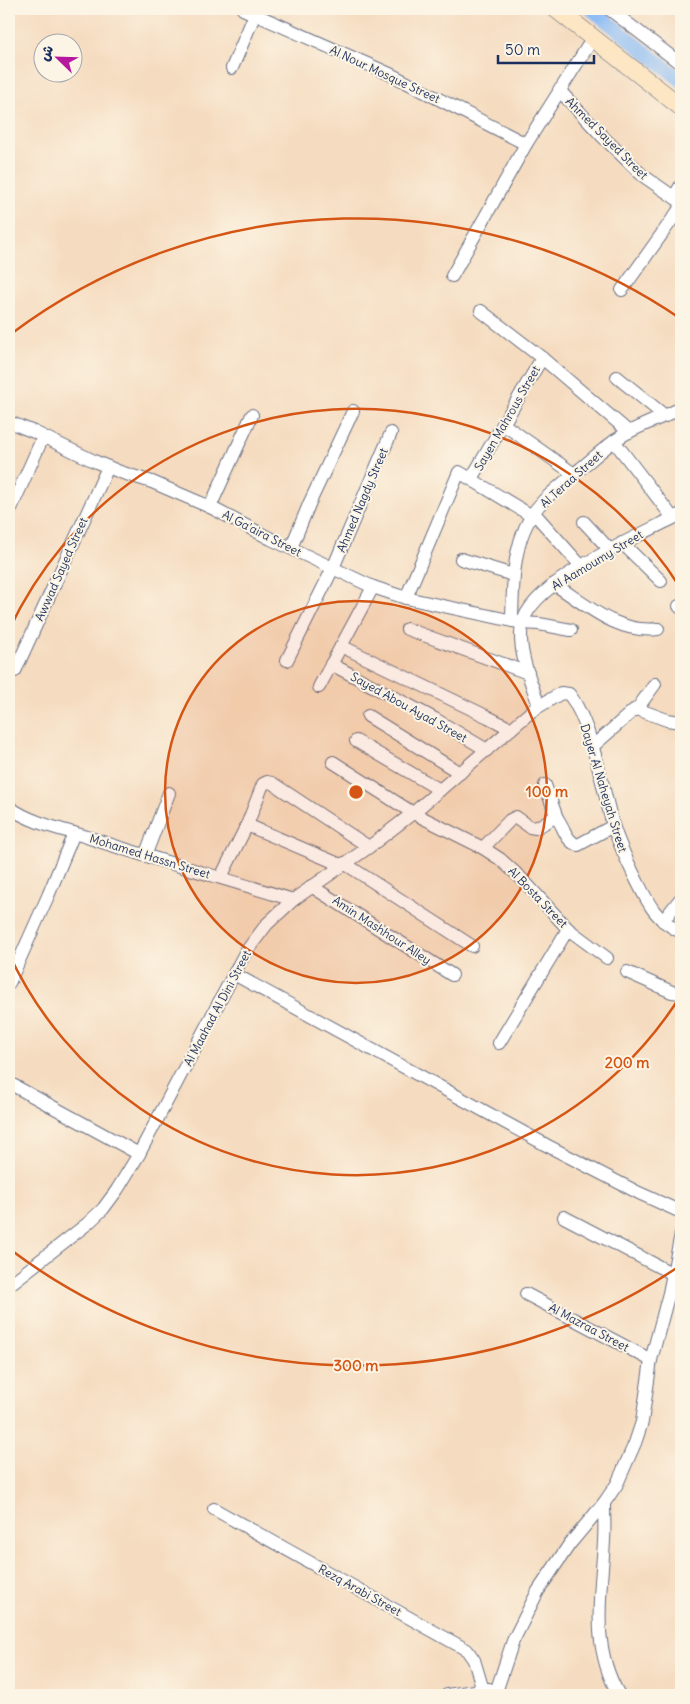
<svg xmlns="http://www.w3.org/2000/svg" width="690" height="1704" font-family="Delius,'Playpen Sans Arabic',sans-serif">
  <rect width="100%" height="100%" fill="#fcf5e5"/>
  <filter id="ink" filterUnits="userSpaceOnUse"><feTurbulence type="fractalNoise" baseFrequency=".02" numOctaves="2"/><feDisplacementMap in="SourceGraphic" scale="10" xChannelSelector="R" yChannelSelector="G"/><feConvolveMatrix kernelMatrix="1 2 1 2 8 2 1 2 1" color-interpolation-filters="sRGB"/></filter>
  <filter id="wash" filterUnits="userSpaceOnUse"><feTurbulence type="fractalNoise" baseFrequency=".0096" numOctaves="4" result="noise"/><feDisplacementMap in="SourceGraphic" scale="20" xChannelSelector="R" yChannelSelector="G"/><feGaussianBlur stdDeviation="1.12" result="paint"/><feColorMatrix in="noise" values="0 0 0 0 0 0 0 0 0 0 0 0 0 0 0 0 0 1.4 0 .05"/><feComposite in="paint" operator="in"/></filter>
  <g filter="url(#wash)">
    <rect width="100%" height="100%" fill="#f5dcc0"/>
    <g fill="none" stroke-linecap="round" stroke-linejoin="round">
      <path stroke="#88baf5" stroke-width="14" d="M591 9 681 80"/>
    </g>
  </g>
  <g filter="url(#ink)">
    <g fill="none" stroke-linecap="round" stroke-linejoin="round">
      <defs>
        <g id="minor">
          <path d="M243 9 392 75 526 144"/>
          <path d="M609 9 681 64"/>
          <path d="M232 68 255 14"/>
          <path d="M559 90 603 137 642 175 681 202"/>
          <path d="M674 197 681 185"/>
          <path d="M452 276 526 144 593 38"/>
          <path d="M622 290 681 207"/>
          <path d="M481 311 542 358 629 432"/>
          <path d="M617 377 665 416"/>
          <path d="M9 422 34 432 94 461 120 472 152 482 210 507 271 539 373 587 406 598 522 623 539 624 571 630"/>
          <path d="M503 424 574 474"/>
          <path d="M614 441 673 518"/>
          <path d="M471 479 542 358"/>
          <path d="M210 507 252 415"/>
          <path d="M9 513 43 437"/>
          <path d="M534 513 582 567"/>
          <path d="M584 522 610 550"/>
          <path d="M622 543 661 581"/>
          <path d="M291 548 310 502 353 411"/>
          <path d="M461 559 513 575"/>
          <path d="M554 584C587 605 617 634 658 629"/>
          <path d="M406 598 459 472 532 516"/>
          <path d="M679 606 681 608"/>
          <path d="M512 621C513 580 512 533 543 501 554 490 568 479 580 469 596 456 611 441 629 432 646 423 664 417 681 408"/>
          <path d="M407 629 528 673"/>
          <path d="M341 646 488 717 511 729"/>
          <path d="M287 660 333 568 391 433"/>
          <path d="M331 664 435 719 487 750"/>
          <path d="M15 671 108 467"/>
          <path d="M319 687 373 587"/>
          <path d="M539 706C531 681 517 651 522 625 530 581 644 534 681 514"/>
          <path d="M637 709 655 684"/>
          <path d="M368 716 460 773"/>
          <path d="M356 741 440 790"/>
          <path d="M592 747 634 710 637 709 667 720 681 722"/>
          <path d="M333 762 413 813 483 848 500 859 522 879 568 929 607 958"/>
          <path d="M545 785 557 818"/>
          <path d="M9 807C31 823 61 829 87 837 155 860 224 878 293 900"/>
          <path d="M247 825 341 865"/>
          <path d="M483 848 510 820 516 817 530 827 536 828 553 818H557C564 827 566 842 578 845L613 826"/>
          <path d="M145 856 169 793"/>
          <path d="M344 863 472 946"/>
          <path d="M221 877 247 825 263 784 267 782 272 783 369 847"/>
          <path d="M311 886 452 975"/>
          <path d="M663 921 681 898"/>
          <path d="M627 972 672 992 681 993"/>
          <path d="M234 974 548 1146 639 1193 681 1212"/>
          <path d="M9 983 48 896 74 833"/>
          <path d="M499 1043 568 929"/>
          <path d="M9 1083 139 1154"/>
          <path d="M564 1217 673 1274"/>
          <path d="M9 1285 87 1224 103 1209 117 1190 139 1154 245 953 267 924 293 900 369 847 413 813 533 710 561 693 569 694C592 724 602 787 613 825 619 845 628 863 637 881 649 905 656 920 681 932"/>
          <path d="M526 1294 651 1360"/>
          <path d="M604 1503C604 1516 605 1528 604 1541 601 1595 590 1645 619 1695"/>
          <path d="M214 1509 467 1650 474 1660 483 1690"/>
          <path d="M447 1695 489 1689"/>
          <path d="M495 1695 513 1641 538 1591 569 1545 604 1503 617 1484 635 1443 642 1422 651 1360 669 1293 681 1234"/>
        </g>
        <path id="secondary" d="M556 9 681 107"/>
      </defs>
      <use href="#minor" stroke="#676c80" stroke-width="14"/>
      <use href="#secondary" stroke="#676c80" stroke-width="19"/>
      <use href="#minor" stroke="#fff" stroke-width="12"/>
      <use href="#secondary" stroke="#fce6c4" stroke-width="18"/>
    </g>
  </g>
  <circle cx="356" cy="792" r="191" fill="#d45514" fill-opacity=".12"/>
  <g fill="none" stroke="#d45514" stroke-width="2.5">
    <circle cx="356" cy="792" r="191"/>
    <path d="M681 995A383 383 0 0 1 9 954M9 630A383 383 0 0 1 681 589"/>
    <path d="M681 1265A574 574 0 0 1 11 1250M11 334A574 574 0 0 1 681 319"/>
  </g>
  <g text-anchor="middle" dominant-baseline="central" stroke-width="4" stroke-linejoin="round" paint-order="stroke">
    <g font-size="12" fill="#1b2f5e" stroke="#fcf5e5">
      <text transform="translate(385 74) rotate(25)">Al Nour Mosque Street</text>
      <text transform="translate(607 138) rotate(45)">Ahmed Sayed Street</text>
      <text transform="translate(507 418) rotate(-60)">Sayen Mahrous Street</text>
      <text transform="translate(571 479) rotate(-42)">Al Teraa Street</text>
      <text transform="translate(362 500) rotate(-67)">Ahmed Nagdy Street</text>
      <text transform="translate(262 533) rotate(27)">Al Ga'aira Street</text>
      <text transform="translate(597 560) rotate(-31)">Al Aamoumy Street</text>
      <text transform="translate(61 569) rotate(-66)">Awwad Sayed Street</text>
      <text transform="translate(409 707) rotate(29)">Sayed Abou Ayad Street</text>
      <text transform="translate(604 788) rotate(73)">Dayer Al Naheyah Street</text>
      <text transform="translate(150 856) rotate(17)">Mohamed Hassn Street</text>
      <text transform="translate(538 897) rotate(46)">Al Bosta Street</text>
      <text transform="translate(382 930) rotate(33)">Amin Mashhour Alley</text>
      <text transform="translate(217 1008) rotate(-62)">Al Maahad Al Dini Street</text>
      <text transform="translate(589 1327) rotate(28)">Al Mazraa Street</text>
      <text transform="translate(360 1590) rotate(29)">Rezq Arabi Street</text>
    </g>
  </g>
  <circle cx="356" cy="792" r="8" fill="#d45514" stroke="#fcf5e5" stroke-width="2.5"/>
  <g font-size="15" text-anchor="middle" font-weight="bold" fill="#d45514" stroke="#fcf5e5" stroke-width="4" stroke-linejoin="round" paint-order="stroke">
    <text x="547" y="797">100 m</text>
    <text x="627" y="1068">200 m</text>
    <text x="356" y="1371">300 m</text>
  </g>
  <rect width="690" height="1704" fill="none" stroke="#fcf5e5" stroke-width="30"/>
  <g transform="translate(58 58) rotate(293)"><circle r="24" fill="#fcf5e5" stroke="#a2a6af"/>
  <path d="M0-4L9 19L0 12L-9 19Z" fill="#b5179e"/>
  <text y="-8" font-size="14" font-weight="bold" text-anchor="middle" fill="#1b2f5e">ش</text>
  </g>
  <path d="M498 55v8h96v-8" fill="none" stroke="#1b2f5e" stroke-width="2.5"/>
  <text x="505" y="55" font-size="15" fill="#1b2f5e" stroke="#fcf5e5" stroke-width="4" paint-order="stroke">50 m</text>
</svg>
